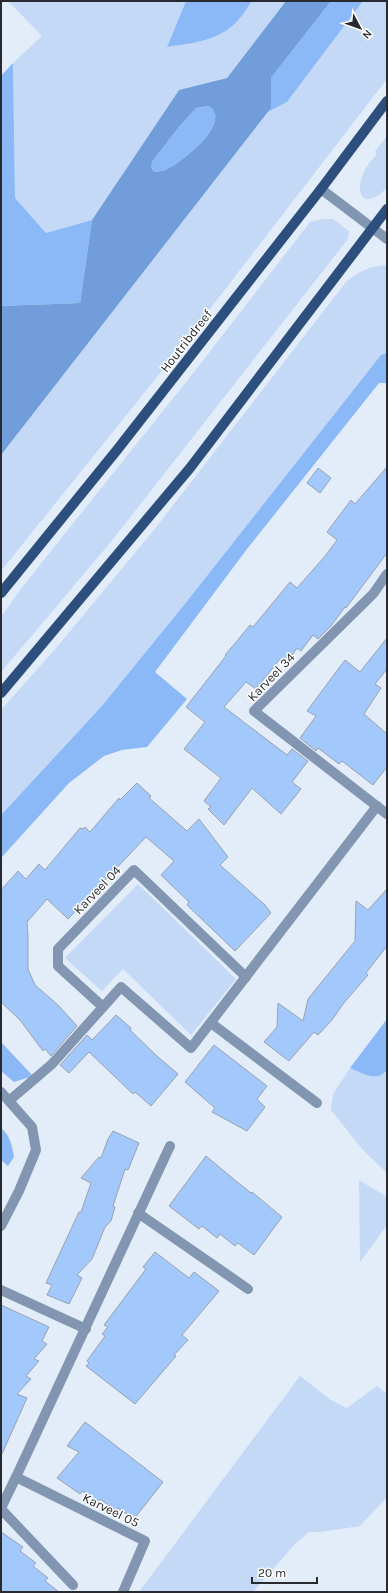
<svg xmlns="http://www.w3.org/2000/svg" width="388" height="1593" font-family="Karla,sans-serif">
  <rect width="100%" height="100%" fill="#e3ecf9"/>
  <g fill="#c4d9f6">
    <path d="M8 1H186L167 47 238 20 252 1H286L227 78 179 90 92 220 46 233 15 198 13 63 42 36Z"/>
    <path d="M363 1H387V79L173 357 1 571V455L268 112 287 102Z"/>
    <path d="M387 136V187C370 208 353 200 363 174 366 166 372 160 377 154L375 151Z"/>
    <path d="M322 219H333L349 231 348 239 110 543 1 672V617L23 586 198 367 310 222Z"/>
    <path d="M384 265 387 266V353L381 356 184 605 101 707 1 815V710L57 647 154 530 346 282C357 272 369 267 384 265Z"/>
    <path d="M138 884 236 979 191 1035 123 969 102 991 65 958Z"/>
    <path d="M350 1068C362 1073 377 1083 387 1070V1173L363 1150 331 1110 333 1094Z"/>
    <path d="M359 1180 387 1197V1225L360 1262Z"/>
    <path d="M300 1376 331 1400 347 1408 377 1386 387 1394V1497L360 1526 321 1532H309L295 1544 253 1592H139Z"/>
  </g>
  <g fill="#8bb9f8">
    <path d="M186 1H252C247 7 244 14 239 19 221 41 192 43 167 47Z"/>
    <path d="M331 1H363L287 102 268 112 271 108V78Z"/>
    <path d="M13 63 15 198 46 233 92 220 80 303 1 306V76Z"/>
    <path d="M208 106 212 107C228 126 182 162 167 169 164 171 159 171 155 172 151 169 151 167 152 162L179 127 196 108Z"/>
    <path d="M387 353V383H379L247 549 155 672 187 699 147 747 122 750 104 756 69 783 1 858V815L101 707 184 605 381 355Z"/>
    <path d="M387 1019V1070C377 1083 362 1073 350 1068Z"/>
    <path d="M1 1042 33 1076 14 1082 1 1071Z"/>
    <path d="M1 1128C10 1135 12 1146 14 1157L8 1166 1 1160Z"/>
  </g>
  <path fill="#719edb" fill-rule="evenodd" d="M286 1H331L271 78V108L1 455V306L80 303 92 220 179 90 227 78ZM208 106 212 108C228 126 182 162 167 169 164 171 159 171 155 172 151 169 151 167 152 162L179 127 196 108Z"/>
  <g fill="#a3c9fc" stroke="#99a2ae">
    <path d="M387 467V553L346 608 345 607 331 626 318 639 313 635 301 651 297 648 286 664 280 659 256 689 246 682 224 707 287 755 292 749 308 761 292 782 301 789 281 814 252 788 224 825 208 809 211 807 204 801 221 778 184 749 205 722 186 707 226 656 225 655 237 641 250 625 253 627 290 582 297 588 326 555 337 540 327 532 351 500 355 504Z"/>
    <path d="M318 468 331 478 320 493 307 483Z"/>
    <path d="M387 638V669L375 684 381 688 364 714 387 734V767L373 785 342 761 339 764 318 748 316 751 300 738 316 716 307 711 345 660 360 672Z"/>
    <path d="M137 783 151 796 149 798 187 831 199 819 228 857 220 865 265 905 271 913 235 951 187 905 189 902 161 875 174 861 146 837 68 919 47 899 27 922 28 936V969L35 985 59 1006 77 1026 51 1056 45 1049 43 1051 20 1020 1 1002V890L18 871 26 879 39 864 45 870 80 828 83 829 85 827 90 832 119 798 120 800Z"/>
    <path d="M387 889V946L366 973 368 975 343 1004 332 1020 318 1035 314 1032 289 1061 264 1042 277 1027 278 1003 303 1021 308 999 355 941 356 901 368 910Z"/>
    <path d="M116 1015 131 1028 130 1030 158 1057 178 1074 151 1106 135 1092 133 1094 89 1052 69 1073 60 1065 87 1035 92 1040Z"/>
    <path d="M214 1045 267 1086 257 1099 265 1107 247 1131 212 1112 215 1108 185 1082Z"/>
    <path d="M113 1131 139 1143 128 1170 125 1169 113 1206 115 1207 111 1221 105 1227 92 1259 77 1275 82 1278 69 1304 47 1295 52 1285 46 1283 79 1212H81L91 1183 81 1178 99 1157 101 1158 108 1139Z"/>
    <path d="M206 1156 236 1181 251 1193 252 1192 282 1217 254 1255 238 1243 235 1246 220 1234 217 1238 202 1226 199 1229 169 1206Z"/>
    <path d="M155 1252 189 1278 194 1272 219 1291 182 1335 188 1340 174 1355 176 1356 135 1404 86 1366 89 1363 87 1361 105 1336 102 1334 108 1327 104 1325 146 1269 143 1267Z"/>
    <path d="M1 1305 49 1327 42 1341 47 1344 34 1359 39 1361 26 1376 31 1379 17 1394 27 1398 1 1456Z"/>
    <path d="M85 1422 163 1482 134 1519 118 1508 116 1511 100 1499 98 1503 82 1491 80 1494 57 1478 79 1452 67 1446Z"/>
    <path d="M1 1532 23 1547 20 1551 36 1563 33 1566 48 1578 45 1581 59 1592H1Z"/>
  </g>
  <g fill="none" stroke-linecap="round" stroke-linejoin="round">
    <g stroke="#8296b1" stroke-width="10">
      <path d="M321 189 387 239"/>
      <path d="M387 574 373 594 254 711 387 814"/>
      <path d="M103 1007 58 966V949L134 870 246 977"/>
      <path d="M211 1023 317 1103"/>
      <path d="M1 1092 32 1127 36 1150 19 1191 1 1226"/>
      <path d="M10 1100 52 1064 121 987 191 1048 377 806"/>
      <path d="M138 1213 248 1289"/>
      <path d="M1 1290 86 1329"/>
      <path d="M16 1477 170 1146"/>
      <path d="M1 1508 16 1477 145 1541 123 1592"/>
      <path d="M1 1509 73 1585"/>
    </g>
    <g stroke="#2c4f7e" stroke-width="10">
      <path d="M1 593 117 450 321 189 387 101"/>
      <path d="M1 693 190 468 387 209"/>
    </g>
  </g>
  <g text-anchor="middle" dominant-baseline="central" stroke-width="3" stroke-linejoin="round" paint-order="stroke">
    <g font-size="13" fill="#272b30" stroke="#fff">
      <text transform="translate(186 341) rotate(-52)">Houtribdreef</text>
      <text transform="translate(271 677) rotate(-46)">Karveel 34</text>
      <text transform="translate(97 890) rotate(-46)">Karveel 04</text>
      <text transform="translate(111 1510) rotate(26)">Karveel 05</text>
    </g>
  </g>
  <rect width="388" height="1593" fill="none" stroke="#272b30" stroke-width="4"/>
  <g transform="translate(360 28) rotate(131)" stroke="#ffffff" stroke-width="3" paint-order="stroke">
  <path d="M0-3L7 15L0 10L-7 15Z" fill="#272b30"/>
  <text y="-6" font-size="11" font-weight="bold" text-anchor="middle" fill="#272b30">N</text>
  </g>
  <path d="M252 1577v6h65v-6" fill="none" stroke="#272b30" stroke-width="2"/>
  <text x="258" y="1577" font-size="12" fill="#272b30" stroke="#ffffff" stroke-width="3" paint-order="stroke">20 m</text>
</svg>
